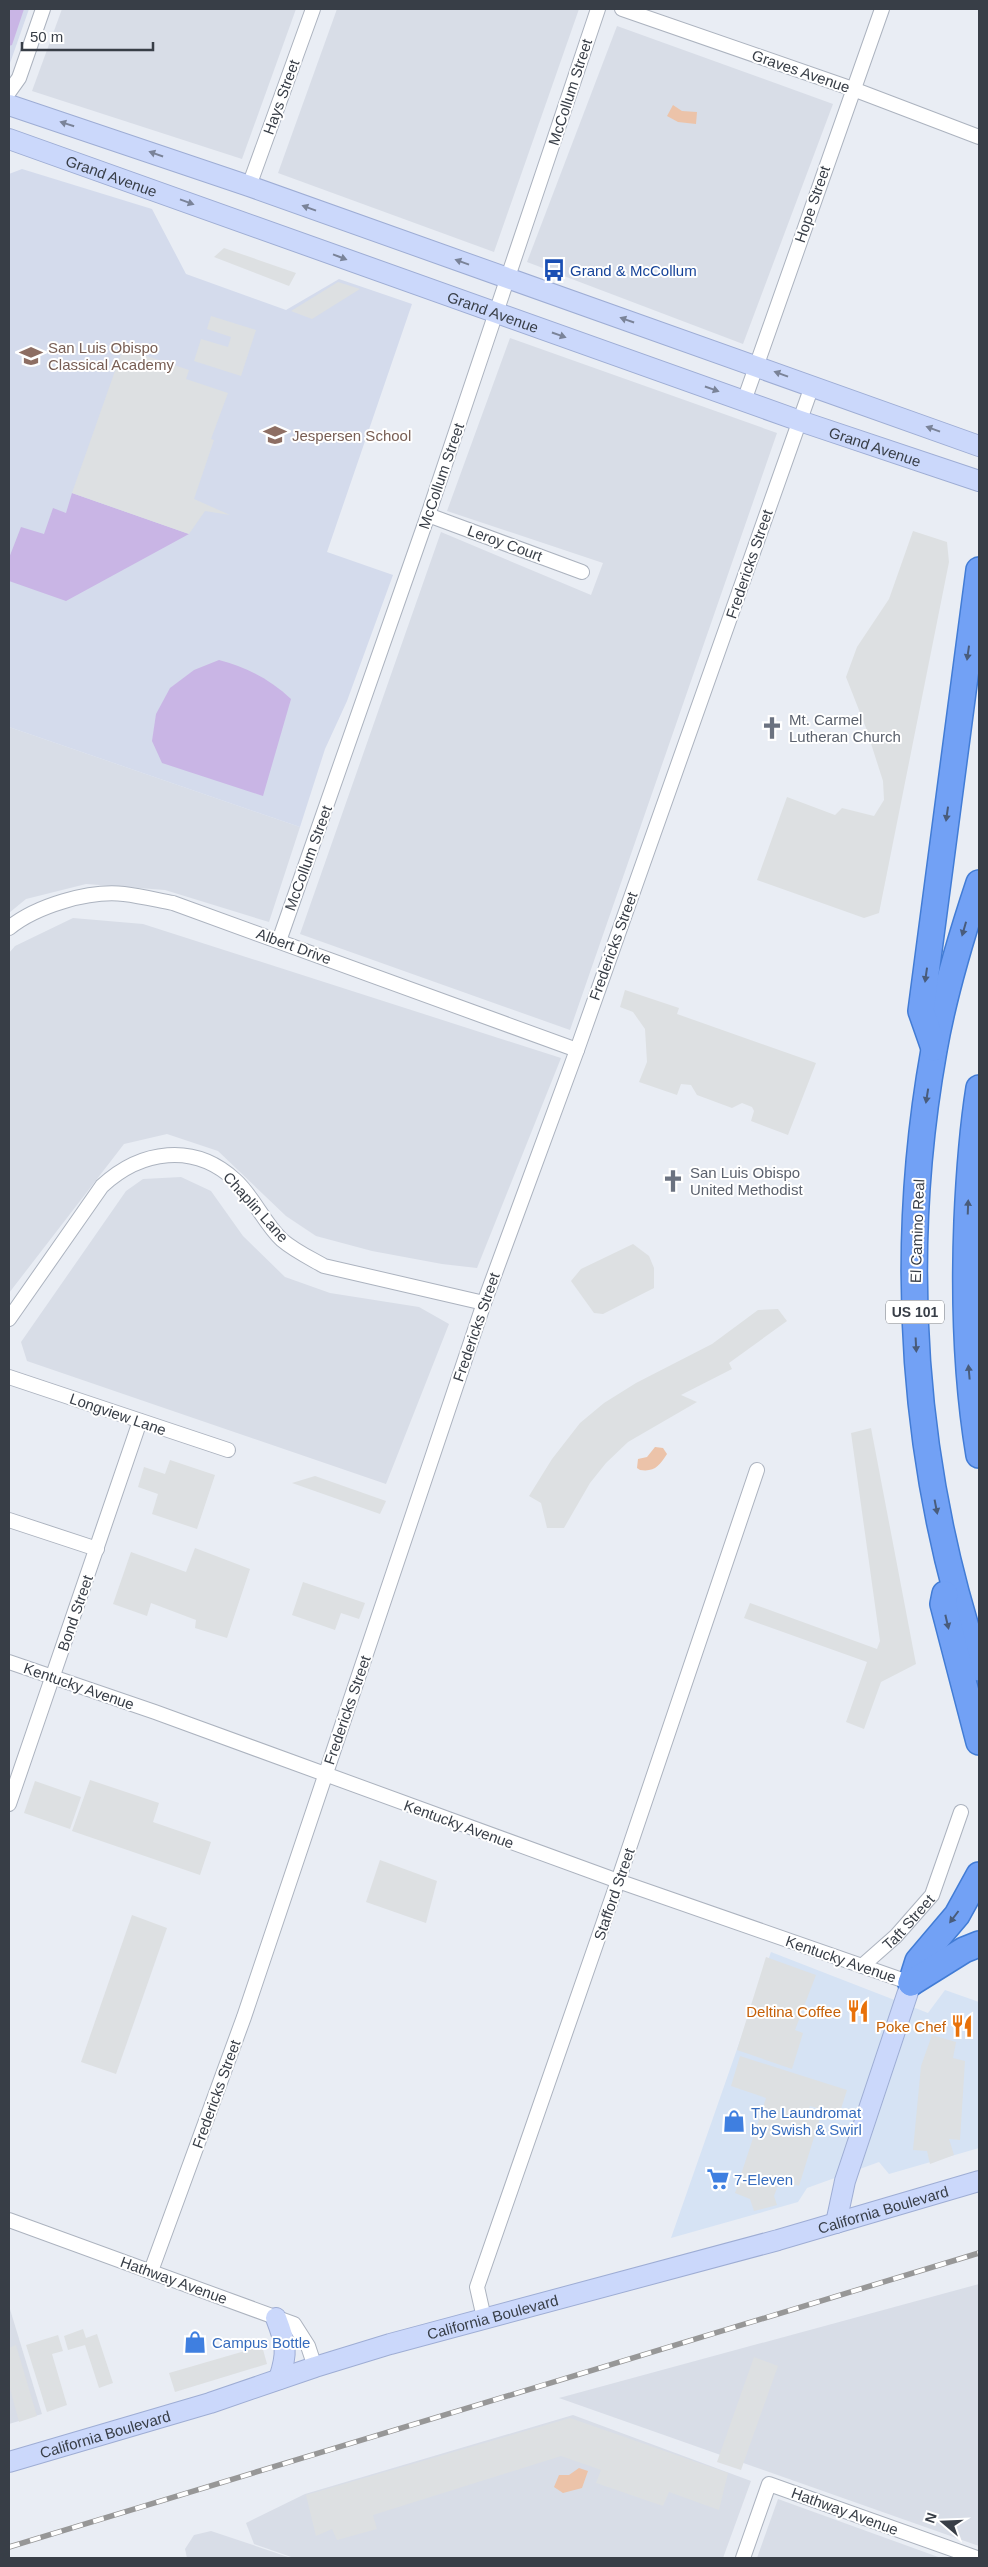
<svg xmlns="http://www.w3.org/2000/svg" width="988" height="2567" font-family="Helvetica,sans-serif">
  <rect width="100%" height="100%" fill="#e9edf4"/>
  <g fill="#d8dde7">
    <path d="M62 9H296L242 159 32 91Z"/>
    <path d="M337 9H579L494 252 278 173Z"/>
    <path d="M617 26 833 104 743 344 527 262Z"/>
    <path d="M510 338 777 433 570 1030 300 934 441 532 591 595 603 563 447 511Z"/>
    <path d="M9 727 300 827 269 922 165 890 86 884 26 899 9 913Z"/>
    <path d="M73 918 143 924 561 1058 477 1268 442 1264 372 1251 316 1236 286 1216 218 1151 167 1134 124 1144 9 1293V953L15 946Z"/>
    <path d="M181 1177 211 1191 243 1236 285 1277 330 1293 419 1307 449 1324 386 1484 27 1361 21 1342 126 1191 143 1179Z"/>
    <path d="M979 2284V2546L559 2398Z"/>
    <path d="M9 2306 42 2414 9 2424Z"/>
    <path d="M573 2415 751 2481 723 2558H294L254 2544 246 2523 305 2494Z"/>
    <path d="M778 2499 941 2558H757Z"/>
    <path d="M211 2531 244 2542 291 2558H187L185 2549 194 2535Z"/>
  </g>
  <path fill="#d6e3f4" d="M771 1952 928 2013 945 1990 979 2002V2148L889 2174 879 2162 807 2188 798 2202 671 2238Z"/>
  <g fill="#d4dbec">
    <path d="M9 9H29L9 66Z"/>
    <path d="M22 169 152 209 186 274 286 310 339 279 412 304 327 552 393 575 347 701 325 749 300 827 9 727V174Z"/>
  </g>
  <g fill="#c9b5e5">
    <path d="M9 9H24L12 45 9 46Z"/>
    <path d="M72 493 189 534 66 601 9 581V558L21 527 44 534 53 508 66 513Z"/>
    <path d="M219 660C246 667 270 679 291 699L263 796 162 763 152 741 156 714 170 688 194 670Z"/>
  </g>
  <g fill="#dde0e2">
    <path d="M224 248 296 273 289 286 214 257Z"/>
    <path d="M338 282 360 289 312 319 291 311Z"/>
    <path d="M211 316 256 330 241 376 194 361 201 339 228 347 231 337 207 329Z"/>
    <path d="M123 348 189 370 186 379 228 393 211 439 214 440 194 499 230 515 205 511 189 534 72 493Z"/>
    <path d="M913 531 947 542 949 562 879 913 864 918 757 880 787 797 835 815 842 808 874 816 884 800 883 781 866 728 846 677 857 647 889 599Z"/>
    <path d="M625 990 679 1008 677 1014 816 1063 788 1135 751 1121 754 1111 752 1107 742 1103 732 1108 697 1095 691 1085 681 1084 677 1095 639 1082 647 1062 645 1029 633 1012 620 1007Z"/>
    <path d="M633 1244 649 1256 654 1268V1288L603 1314 594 1313 571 1281 581 1269Z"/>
    <path d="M778 1309 787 1321 729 1363 732 1369 681 1395 697 1402 628 1442 606 1463 590 1483 564 1528H547L541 1503 529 1496 552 1459 580 1423 604 1403 636 1383 712 1344 758 1310Z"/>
    <path d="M871 1428 916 1664 881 1682 864 1729 846 1722 867 1662 744 1618 750 1603 877 1649 880 1641 851 1433Z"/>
    <path d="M170 1460 215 1475 197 1529 152 1514 158 1494 138 1487 144 1467 165 1474Z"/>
    <path d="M315 1476 386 1501 380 1514 292 1483Z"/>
    <path d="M195 1548 250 1569 227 1638 195 1628 196 1620 151 1603 147 1616 113 1604 131 1552 186 1572Z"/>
    <path d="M303 1582 365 1603 359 1619 341 1613 335 1630 292 1615Z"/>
    <path d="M90 1780 159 1803 153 1822 211 1842 200 1875 72 1831Z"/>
    <path d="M35 1781 81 1797 70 1829 24 1813Z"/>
    <path d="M380 1860 437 1881 426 1923 366 1902Z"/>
    <path d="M132 1915 167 1928 116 2074 81 2062Z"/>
    <path d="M766 1957 816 1975 795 2030 803 2033 792 2069 737 2050Z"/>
    <path d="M932 2035 956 2042 953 2058 965 2061 960 2140 949 2139 954 2155 930 2164 927 2151 913 2150 921 2066Z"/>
    <path d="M740 2056 847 2090 839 2115 810 2106 807 2114 820 2118 799 2186 780 2180 774 2196 777 2205 754 2211 750 2199 735 2193 766 2098 731 2086Z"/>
    <path d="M83 2329 86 2338 97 2334 113 2383 99 2388 85 2345 68 2350 64 2336Z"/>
    <path d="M58 2335 63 2351 52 2354 67 2405 47 2412 26 2345Z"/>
    <path d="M16 2345 37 2416 19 2422 9 2385V2348Z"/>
    <path d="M262 2346 267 2364 175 2392 169 2373Z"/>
    <path d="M754 2357 778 2366 741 2470 717 2462Z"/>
    <path d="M570 2418 728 2473 719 2510 669 2492 663 2506 596 2483 601 2470 561 2456 373 2515 377 2529 337 2540 332 2529 316 2536 306 2495Z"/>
  </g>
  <g fill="#ecc3a9">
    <path d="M673 105 682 111 697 112 696 124 678 122 667 116Z"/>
    <path d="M655 1447 663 1448 667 1454C659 1466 655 1472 640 1470L637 1468 638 1459 647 1457Z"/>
    <path d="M579 2468 588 2471 582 2488 563 2493 554 2487 559 2475H569Z"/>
  </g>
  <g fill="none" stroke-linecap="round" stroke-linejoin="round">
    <defs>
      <g id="street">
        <path d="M622 9 853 89 979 137"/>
        <path d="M9 92 19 78 43 9"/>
        <path d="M249 186 313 9"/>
        <path d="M744 401 882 9"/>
        <path d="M428 515 582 572"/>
        <path d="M9 928C36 906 89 890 124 894 141 896 157 900 173 903L577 1050"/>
        <path d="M279 941 428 515 598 9"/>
        <path d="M9 1319 102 1186C141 1150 194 1142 235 1180 254 1197 263 1222 282 1240 295 1251 310 1258 324 1266L484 1303"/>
        <path d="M9 1377 228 1450"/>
        <path d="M9 1520 97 1549"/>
        <path d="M9 1662 155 1712 618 1881 911 1983"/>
        <path d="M9 1804 140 1421"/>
        <path id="s1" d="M862 1966 896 1936 932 1895 961 1812"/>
        <path d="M9 2220 294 2324 308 2346 315 2367"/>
        <path d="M151 2271 244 2017 484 1303 577 1050 812 386"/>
        <path d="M484 2318 477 2287 618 1881 757 1470"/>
        <path d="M743 2558 769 2484 977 2558"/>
      </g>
      <g id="secondary">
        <path d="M9 105 249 186 979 446"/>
        <path id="s2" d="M9 139 800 421 979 481"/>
        <path d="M836 2223 845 2181 911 1983"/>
        <path d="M276 2318C286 2344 288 2352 279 2379"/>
        <path id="s3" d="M9 2462 210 2403 315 2367 390 2344 778 2240 979 2181"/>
      </g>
      <g id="highway">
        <path d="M979 883C961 937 944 993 934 1050 897 1256 912 1470 979 1668"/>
        <path d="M934 1048 921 1011 979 570"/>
        <path d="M979 1088C972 1132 969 1176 967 1221 964 1299 966 1377 979 1455"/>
        <path d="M945 1594 943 1604 979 1742"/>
        <path d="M911 1983 918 1961 957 1915 979 1875"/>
        <path d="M911 1983 964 1950 979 1944"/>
      </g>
    </defs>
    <use href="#street" stroke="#acb3bf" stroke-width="16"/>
    <use href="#secondary" stroke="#9eadd4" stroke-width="22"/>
    <use href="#highway" stroke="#427cd5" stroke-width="28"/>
    <use href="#street" stroke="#fff" stroke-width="14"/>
    <use href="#secondary" stroke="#cbd8fb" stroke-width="20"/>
    <use href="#highway" stroke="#72a1f5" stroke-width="25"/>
    <defs>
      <path id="rail" d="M9 2547 979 2253"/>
    </defs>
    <use href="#rail" stroke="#979797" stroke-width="5.5"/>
    <use href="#rail" stroke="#fff" stroke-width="4" stroke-dasharray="11" stroke-linecap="butt"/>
  </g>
  <defs><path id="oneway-solid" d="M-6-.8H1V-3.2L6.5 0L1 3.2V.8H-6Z" transform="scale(1.25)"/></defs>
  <g fill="#7a8398">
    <use href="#oneway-solid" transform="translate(67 124) rotate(-162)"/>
    <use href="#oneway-solid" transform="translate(156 154) rotate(-161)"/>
    <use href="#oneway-solid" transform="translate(187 202) rotate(20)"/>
    <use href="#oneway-solid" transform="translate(309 208) rotate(-160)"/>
    <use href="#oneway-solid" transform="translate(340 257) rotate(21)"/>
    <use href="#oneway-solid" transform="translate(462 262) rotate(-160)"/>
    <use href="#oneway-solid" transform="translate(627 320) rotate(-161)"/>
    <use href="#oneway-solid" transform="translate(559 335) rotate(19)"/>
    <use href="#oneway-solid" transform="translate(781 374) rotate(-160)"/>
    <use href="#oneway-solid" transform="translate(712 389) rotate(19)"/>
    <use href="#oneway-solid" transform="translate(933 429) rotate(-160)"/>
  </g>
  <g fill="#495c7b">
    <use href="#oneway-solid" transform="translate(968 653) rotate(98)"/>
    <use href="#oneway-solid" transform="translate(947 814) rotate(98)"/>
    <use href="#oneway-solid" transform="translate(964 929) rotate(106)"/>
    <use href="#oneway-solid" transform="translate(926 975) rotate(98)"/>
    <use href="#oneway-solid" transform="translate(927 1096) rotate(99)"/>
    <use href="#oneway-solid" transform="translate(968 1207) rotate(-88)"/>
    <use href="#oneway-solid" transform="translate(916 1345) rotate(87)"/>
    <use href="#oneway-solid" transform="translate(969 1372) rotate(-95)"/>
    <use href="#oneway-solid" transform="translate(936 1507) rotate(79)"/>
    <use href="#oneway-solid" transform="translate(947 1622) rotate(77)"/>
    <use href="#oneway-solid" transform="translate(954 1917) rotate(127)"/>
  </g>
  <defs>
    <symbol id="bus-bare" viewBox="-9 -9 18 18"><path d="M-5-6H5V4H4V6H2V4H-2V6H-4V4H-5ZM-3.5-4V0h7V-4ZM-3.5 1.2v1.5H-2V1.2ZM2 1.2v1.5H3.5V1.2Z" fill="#1a4fb4" stroke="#fff" stroke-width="2.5" paint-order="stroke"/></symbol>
    <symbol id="school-bare" viewBox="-9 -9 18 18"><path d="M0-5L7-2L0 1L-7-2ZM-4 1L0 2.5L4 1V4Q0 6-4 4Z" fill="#8d6e63" stroke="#fff" stroke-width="2.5" paint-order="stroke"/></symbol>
    <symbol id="church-bare" viewBox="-9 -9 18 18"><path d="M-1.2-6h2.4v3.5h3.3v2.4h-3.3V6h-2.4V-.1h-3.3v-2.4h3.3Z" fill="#6b7280" stroke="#fff" stroke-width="2.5" paint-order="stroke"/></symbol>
    <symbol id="restaurant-bare" viewBox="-9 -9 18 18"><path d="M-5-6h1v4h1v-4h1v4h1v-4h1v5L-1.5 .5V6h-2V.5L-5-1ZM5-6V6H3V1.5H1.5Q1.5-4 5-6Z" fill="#e8710a" stroke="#fff" stroke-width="2.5" paint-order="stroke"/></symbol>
    <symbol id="shop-bare" viewBox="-9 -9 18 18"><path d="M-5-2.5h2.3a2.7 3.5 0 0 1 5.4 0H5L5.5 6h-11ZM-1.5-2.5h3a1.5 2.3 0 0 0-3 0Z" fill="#3f7fe0" stroke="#fff" stroke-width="2.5" paint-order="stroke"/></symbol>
    <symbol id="supermarket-bare" viewBox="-9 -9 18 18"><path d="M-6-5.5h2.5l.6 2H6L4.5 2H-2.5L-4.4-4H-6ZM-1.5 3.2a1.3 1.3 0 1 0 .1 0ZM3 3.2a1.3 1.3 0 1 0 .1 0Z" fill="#3f7fe0" stroke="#fff" stroke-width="2.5" paint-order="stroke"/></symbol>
  </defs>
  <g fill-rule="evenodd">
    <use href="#bus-bare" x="538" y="254" width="32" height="32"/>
    <use href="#school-bare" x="15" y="340" width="32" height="32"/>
    <use href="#school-bare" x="259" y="419" width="32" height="32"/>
    <use href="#church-bare" x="756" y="712" width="32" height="32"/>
    <use href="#church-bare" x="657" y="1165" width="32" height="32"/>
    <use href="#restaurant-bare" x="842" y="1995" width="32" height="32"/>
    <use href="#restaurant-bare" x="946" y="2010" width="32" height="32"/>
    <use href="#shop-bare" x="718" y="2105" width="32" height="32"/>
    <use href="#supermarket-bare" x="702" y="2163" width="32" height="32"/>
    <use href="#shop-bare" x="179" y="2326" width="32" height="32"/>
  </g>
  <g text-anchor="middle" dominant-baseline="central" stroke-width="4" stroke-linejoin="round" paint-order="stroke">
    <rect fill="#fff" stroke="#74787e" stroke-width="1" x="886" y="1300.5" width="58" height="23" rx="4"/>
    <g font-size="14" font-weight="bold" fill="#383e47">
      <text x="915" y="1312">US 101</text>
    </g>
    <g font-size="15" fill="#383e47" stroke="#fff">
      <text transform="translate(801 71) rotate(19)">Graves Avenue</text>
      <text transform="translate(570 92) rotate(-72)">McCollum Street</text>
      <text transform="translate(281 97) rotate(-70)">Hays Street</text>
      <text stroke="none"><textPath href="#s2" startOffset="109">Grand Avenue</textPath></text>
      <text transform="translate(812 204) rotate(-71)">Hope Street</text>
      <text stroke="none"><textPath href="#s2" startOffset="514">Grand Avenue</textPath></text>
      <text stroke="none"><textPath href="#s2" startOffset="919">Grand Avenue</textPath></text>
      <text transform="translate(441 476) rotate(-71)">McCollum Street</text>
      <text transform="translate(505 543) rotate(20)">Leroy Court</text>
      <text transform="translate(749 564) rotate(-71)">Fredericks Street</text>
      <text transform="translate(308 858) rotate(-70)">McCollum Street</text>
      <text transform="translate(294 946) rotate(20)">Albert Drive</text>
      <text transform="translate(613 946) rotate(-70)">Fredericks Street</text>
      <text transform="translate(256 1207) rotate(48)">Chaplin Lane</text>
      <text transform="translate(917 1231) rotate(-88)">El Camino Real</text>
      <text transform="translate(476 1327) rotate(-71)">Fredericks Street</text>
      <text transform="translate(118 1414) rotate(19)">Longview Lane</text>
      <text transform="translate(75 1613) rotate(-71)">Bond Street</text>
      <text transform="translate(79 1686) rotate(19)">Kentucky Avenue</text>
      <text transform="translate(347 1710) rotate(-71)">Fredericks Street</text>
      <text transform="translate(459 1824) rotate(20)">Kentucky Avenue</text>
      <text transform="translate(614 1894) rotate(-71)">Stafford Street</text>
      <text stroke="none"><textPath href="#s1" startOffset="64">Taft Street</textPath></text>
      <text transform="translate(841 1959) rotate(19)">Kentucky Avenue</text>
      <text transform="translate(216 2094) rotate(-70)">Fredericks Street</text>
      <text stroke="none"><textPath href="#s3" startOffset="910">California Boulevard</textPath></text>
      <text transform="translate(174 2280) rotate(20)">Hathway Avenue</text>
      <text stroke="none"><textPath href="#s3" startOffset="505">California Boulevard</textPath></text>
      <text stroke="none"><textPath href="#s3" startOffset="100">California Boulevard</textPath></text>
      <text transform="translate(845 2511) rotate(20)">Hathway Avenue</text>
    </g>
    <g font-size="15" fill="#164399" stroke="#fff" text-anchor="start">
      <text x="570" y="270">Grand &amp; McCollum</text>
    </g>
    <g font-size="15" fill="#785e54" stroke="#fff" text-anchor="start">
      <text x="48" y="347">San Luis Obispo<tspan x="48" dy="17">Classical Academy</tspan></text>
      <text x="292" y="435">Jespersen School</text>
    </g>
    <g font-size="15" fill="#5b616d" stroke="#fff" text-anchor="start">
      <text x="789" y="719">Mt. Carmel<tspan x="789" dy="17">Lutheran Church</tspan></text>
      <text x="690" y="1172">San Luis Obispo<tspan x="690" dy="17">United Methodist</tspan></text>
    </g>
    <g font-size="15" fill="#c56008" stroke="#fff" text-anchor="end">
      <text x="841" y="2011">Deltina Coffee</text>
      <text x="946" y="2026">Poke Chef</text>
    </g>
    <g font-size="15" fill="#366cbe" stroke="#fff" text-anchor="start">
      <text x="751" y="2112">The Laundromat<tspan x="751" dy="17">by Swish &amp; Swirl</tspan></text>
      <text x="734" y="2179">7-Eleven</text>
      <text x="212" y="2342">Campus Bottle</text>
    </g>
  </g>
  <rect width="988" height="2567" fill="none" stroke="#383e47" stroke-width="20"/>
  <g transform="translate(943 2522) rotate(289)" stroke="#ffffff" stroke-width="4" paint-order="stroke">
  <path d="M0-4L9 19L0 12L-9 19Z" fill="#383e47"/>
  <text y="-8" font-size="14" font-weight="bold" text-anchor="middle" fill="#383e47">N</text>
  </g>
  <path d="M22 42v8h131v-8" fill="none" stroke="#383e47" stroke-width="2.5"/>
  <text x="30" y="42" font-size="15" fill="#383e47" stroke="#ffffff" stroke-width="4" paint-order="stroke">50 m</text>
</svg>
